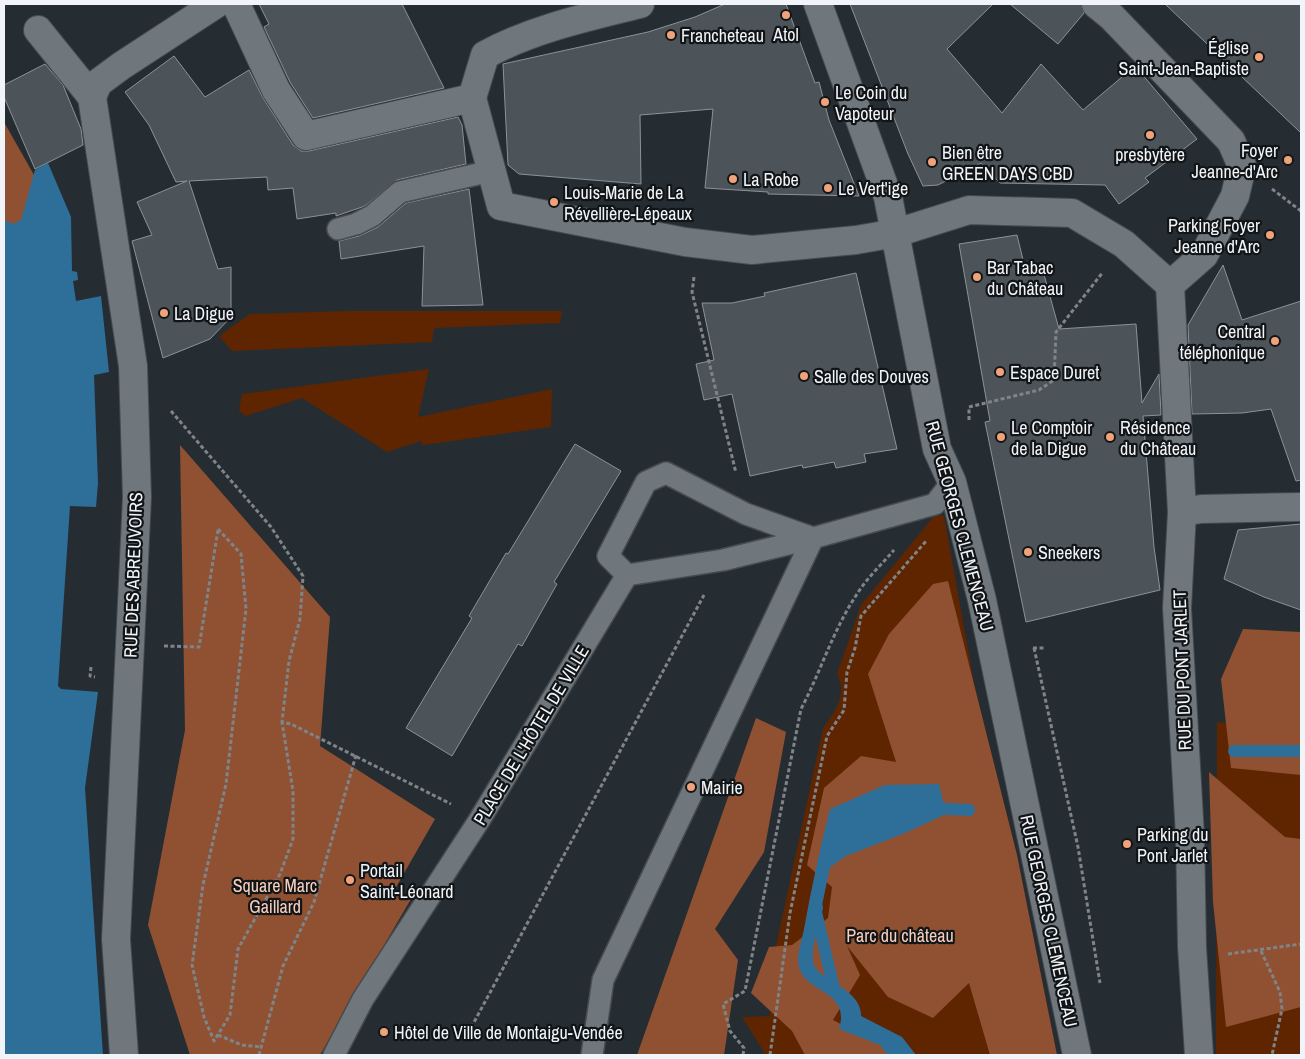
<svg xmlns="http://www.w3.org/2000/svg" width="1305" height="1059" font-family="'Archivo Narrow',sans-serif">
  <rect width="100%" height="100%" fill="#262d32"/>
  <g fill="#5e2500">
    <path d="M348 311H562L560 323 434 328 432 342 232 351 219 336 250 314Z"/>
    <path d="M429 369 418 417 552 389 551 427 423 445 421 441 387 452 302 398 245 416 239 410 242 394Z"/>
    <path d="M935 515 944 516 993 789 1045 1055H763L764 1052 742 1017 770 1016 771 969 823 728C835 712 848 694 837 674L861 605Z"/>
    <path d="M1301 715V1055H1216L1217 722 1295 733Z"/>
  </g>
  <g fill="#8f5131">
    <path d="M4 122 47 198 4 242Z"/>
    <path d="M180 445 330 617 320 746 435 819 395 889 411 899 320 1055H190L148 925 185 730Z"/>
    <path d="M948 581 1017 855 1057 1055H990L969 983 933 1018 888 997 847 946 860 975 833 1020 894 1052 896 1055H805L792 1031 751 993 769 947 792 945 828 918 832 887 807 865 824 788 861 756 896 762 868 674 889 634 933 584Z"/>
    <path d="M1243 629 1301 632V775L1231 768 1221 679Z"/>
    <path d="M756 718 786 732 764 852 715 929 738 960 724 1055H637Z"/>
    <path d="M1209 772 1285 837 1301 839V1007L1226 1027 1213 902Z"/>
  </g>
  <g fill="#2e6f9a">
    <path d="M48 163 71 217 72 271 77 272 78 280 73 281 76 301 101 296 109 372 94 375 98 483 96 507 70 506 58 686 61 689 98 692 85 788 103 1055H4V220L13 224 21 220 35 170Z"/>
    <path d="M939 784 946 814 905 833 846 856 830 867 813 949C813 954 812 960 814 965 820 981 862 989 861 1016L902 1037 916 1055H888L880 1045 839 1029C851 990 806 994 799 967 796 955 802 940 804 929 811 889 820 849 830 809L885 785Z"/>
  </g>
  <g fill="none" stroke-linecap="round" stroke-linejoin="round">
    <g stroke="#2e6f9a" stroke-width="12">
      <path d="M1234 751H1301"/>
      <path d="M929 808 969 810"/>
      <path d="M817 907 816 912 834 989 838 994"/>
    </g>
  </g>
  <g fill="#4c5359" stroke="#8b9399">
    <path d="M259 4H402L444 88 313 118 290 82 264 27 269 24Z"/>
    <path d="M725 4H786L815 83 819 82 829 120 859 196 768 194V192L705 188 713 109 640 115 641 184 519 174 508 165 503 64 648 32 695 17Z"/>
    <path d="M850 4H993L947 49 1002 113 1041 64 1083 110 1135 66 1197 139 1145 178 1149 182 1119 204 1105 185 1000 183 981 163 938 185 923 186 908 154Z"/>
    <path d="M1010 4H1081L1084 13 1058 44Z"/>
    <path d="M1165 4H1301V133Z"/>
    <path d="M174 56 205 97 249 70 263 98 293 145 301 151H309L458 117 462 125 466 164 397 180 365 206 336 216V213L297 219 293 188 268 190 267 177 189 181 218 269 231 267V317L210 339 163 358 132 241 152 235 137 202 187 181 176 182 149 125 125 92Z"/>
    <path d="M45 64 63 85 81 129 83 145 35 169 4 97V85Z"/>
    <path d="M469 189 483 305 422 306 424 246 341 259 339 241 359 236 378 227 406 203Z"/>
    <path d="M1017 235 1026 272 1043 271 1059 329 1136 324 1142 403 1159 374 1161 415 1143 416 1154 547 1160 590 1026 622 985 422 990 421 959 244Z"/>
    <path d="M1223 265 1242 320 1301 301V480L1296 481 1271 409 1242 413 1192 414 1188 325Z"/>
    <path d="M856 273 897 449 864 454 866 462 836 468 834 462 803 468 802 465 750 476 732 394 704 400 696 364 714 360 702 303H732L765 296 764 293Z"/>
    <path d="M575 444 621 471 554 582 557 584 522 646 518 644 452 756 406 728 472 618 469 616 506 553 508 554Z"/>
    <path d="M1301 524V610L1264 597 1224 579 1238 530Z"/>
  </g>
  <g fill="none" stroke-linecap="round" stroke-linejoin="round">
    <defs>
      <g id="lane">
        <path d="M338 229 356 224 372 216 400 192 491 171"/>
        <path d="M627 575 608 556 646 482 666 473 746 514 813 538"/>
        <path d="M334 1055 363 999 480 819 627 575 723 560 813 538"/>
        <path d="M592 1055 603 980 813 538 935 504 952 482"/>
      </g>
      <g id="street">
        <path d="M236 4 276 90 306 136 472 98"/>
        <path d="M818 4 888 197 937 449 952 482 982 600 1077 1055"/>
        <path d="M1096 4 1112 17 1231 141 1242 166 1235 196 1204 255 1170 285"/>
        <path d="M38 30 92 97"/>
        <path d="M472 98 501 206 685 242 752 250 856 240 896 233 969 210 1072 213 1124 244 1170 285"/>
        <path d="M472 98 485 55C532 29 588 17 640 4"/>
        <path d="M1170 285 1182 512 1177 608 1190 836 1192 947 1199 1055"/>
        <path d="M1182 512 1201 509 1301 507"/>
        <path d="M124 1055 116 939 137 497 133 366 92 97 98 83 121 66 216 4"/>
      </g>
    </defs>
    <use href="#lane" stroke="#454b50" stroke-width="24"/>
    <use href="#street" stroke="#454b50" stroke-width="30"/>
    <g stroke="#7f8489" stroke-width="3" stroke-dasharray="4 2.5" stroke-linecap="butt">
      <path d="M1272 189 1301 211"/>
      <path d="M694 277 692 292 736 473"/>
      <path d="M171 411 271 527 303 576 300 619 289 661 282 722 291 724 451 804"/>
      <path d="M969 420V407L1039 390 1054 380 1056 332 1103 272"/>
      <path d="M218 529 241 554 246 609 226 784 203 885 192 965 204 1017 214 1041 230 1015 238 949 280 874 293 839V791L282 722"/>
      <path d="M164 646 199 647 218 530"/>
      <path d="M1033 648H1045"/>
      <path d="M1034 648 1078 847 1100 983"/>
      <path d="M91 667 90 676 95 677"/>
      <path d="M1261 951 1280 992 1282 1009 1272 1055"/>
      <path d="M1228 954 1301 944"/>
      <path d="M218 1035 242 1045 261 1047"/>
      <path d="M465 1039 704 595"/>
      <path d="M259 1055 283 966 314 902 356 755"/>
      <path d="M743 1055 744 1048 730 1031 723 1004 745 991 801 709C821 671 833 630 857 594 867 578 882 564 894 550"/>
      <path d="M770 1055 790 913 827 736 844 710 847 672 855 648 861 616 927 540"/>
    </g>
    <use href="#lane" stroke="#6f777d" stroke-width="21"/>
    <use href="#street" stroke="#6f777d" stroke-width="28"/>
  </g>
  <g fill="#f0a27a" stroke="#121517" stroke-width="2">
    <circle cx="786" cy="15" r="5"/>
    <circle cx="671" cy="35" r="5"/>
    <circle cx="1259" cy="57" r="5"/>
    <circle cx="825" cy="102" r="5"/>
    <circle cx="1150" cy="135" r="5"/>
    <circle cx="1288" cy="160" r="5"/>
    <circle cx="932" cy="162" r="5"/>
    <circle cx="733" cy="179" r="5"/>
    <circle cx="828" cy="188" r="5"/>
    <circle cx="554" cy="202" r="5"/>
    <circle cx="1270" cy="235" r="5"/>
    <circle cx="977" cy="277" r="5"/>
    <circle cx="164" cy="313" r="5"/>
    <circle cx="1275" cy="341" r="5"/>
    <circle cx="1000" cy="372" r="5"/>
    <circle cx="804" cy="376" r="5"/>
    <circle cx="1001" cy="437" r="5"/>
    <circle cx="1110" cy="437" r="5"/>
    <circle cx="1028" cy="552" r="5"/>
    <circle cx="691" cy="787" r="5"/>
    <circle cx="1127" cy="844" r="5"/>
    <circle cx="350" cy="880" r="5"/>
    <circle cx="384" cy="1032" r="5"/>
  </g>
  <g text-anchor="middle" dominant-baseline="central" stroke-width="4.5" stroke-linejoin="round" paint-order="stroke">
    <g font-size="18" fill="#f1f5f9" stroke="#121517" text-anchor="start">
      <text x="786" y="34" text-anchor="middle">Atol</text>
      <text x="681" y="35">Francheteau</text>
      <text x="1249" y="47" text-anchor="end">Église<tspan x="1249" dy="21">Saint-Jean-Baptiste</tspan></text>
      <text x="835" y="92">Le Coin du<tspan x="835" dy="21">Vapoteur</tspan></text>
      <text x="1278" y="150" text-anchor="end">Foyer<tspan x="1278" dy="21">Jeanne-d'Arc</tspan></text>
      <text x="942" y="152">Bien être<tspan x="942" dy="21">GREEN DAYS CBD</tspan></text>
      <text x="1150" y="154" text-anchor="middle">presbytère</text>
      <text x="743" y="179">La Robe</text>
      <text x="838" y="188">Le Vert'ige</text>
      <text x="564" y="192">Louis-Marie de La<tspan x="564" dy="21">Révellière-Lépeaux</tspan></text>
      <text x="1260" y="225" text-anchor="end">Parking Foyer<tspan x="1260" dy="21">Jeanne d'Arc</tspan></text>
      <text x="987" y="267">Bar Tabac<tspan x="987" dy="21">du Château</tspan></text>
      <text x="174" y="313">La Digue</text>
      <text x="1265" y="331" text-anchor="end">Central<tspan x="1265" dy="21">téléphonique</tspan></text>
      <text x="1010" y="372">Espace Duret</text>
      <text x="814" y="376">Salle des Douves</text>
      <text x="1011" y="427">Le Comptoir<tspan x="1011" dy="21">de la Digue</tspan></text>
      <text x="1120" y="427">Résidence<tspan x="1120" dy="21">du Château</tspan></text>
      <text x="1038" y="552">Sneekers</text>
      <text x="701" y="787">Mairie</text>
      <text x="1137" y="834">Parking du<tspan x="1137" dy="21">Pont Jarlet</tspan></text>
      <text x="360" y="870">Portail<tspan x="360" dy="21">Saint-Léonard</tspan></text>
      <text x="394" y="1032">Hôtel de Ville de Montaigu-Vendée</text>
    </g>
    <g font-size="18" fill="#f1f5f9" stroke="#121517">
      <text transform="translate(960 526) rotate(75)">RUE GEORGES CLEMENCEAU</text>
      <text transform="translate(133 575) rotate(-88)">RUE DES ABREUVOIRS</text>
      <text transform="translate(1182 670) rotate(-92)">RUE DU PONT JARLET</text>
      <text transform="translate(531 735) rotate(-59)">PLACE DE L'HÔTEL DE VILLE</text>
      <text transform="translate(1049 921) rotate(78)">RUE GEORGES CLEMENCEAU</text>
    </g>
    <g font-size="18" fill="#f6cfbd" stroke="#121517">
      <text x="275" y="885">Square Marc<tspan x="275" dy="21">Gaillard</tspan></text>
      <text x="900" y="935">Parc du château</text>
    </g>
  </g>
  <rect width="1305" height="1059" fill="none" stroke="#f1f5f9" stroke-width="10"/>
</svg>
